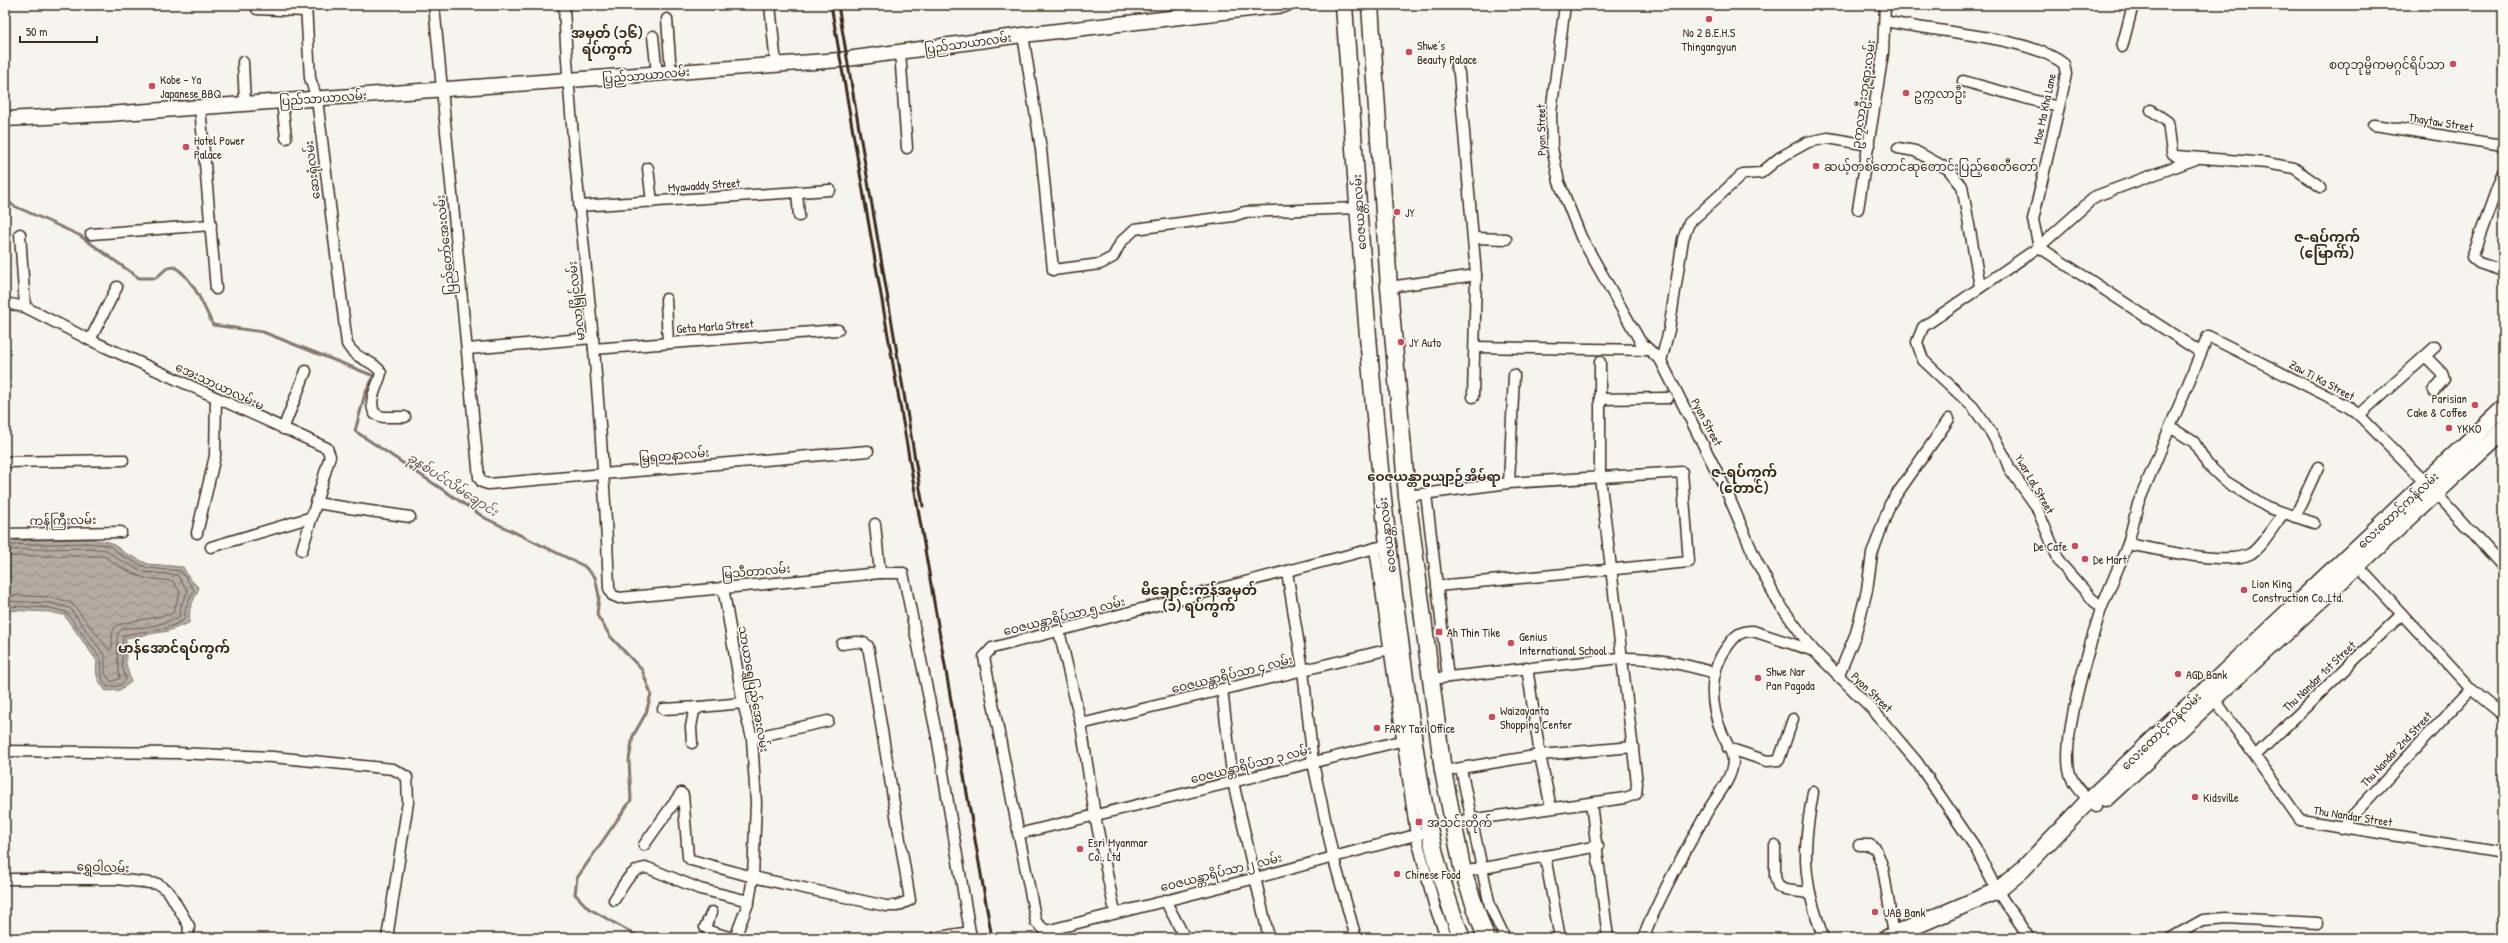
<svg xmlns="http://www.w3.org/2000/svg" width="2508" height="943" font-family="'Patrick Hand','Noto Sans Myanmar',sans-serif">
  <defs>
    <pattern id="water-waves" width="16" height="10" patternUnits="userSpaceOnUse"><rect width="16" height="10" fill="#b4aca4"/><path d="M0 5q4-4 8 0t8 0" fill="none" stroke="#948c85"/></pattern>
  </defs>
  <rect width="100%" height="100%" fill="#f5f4ee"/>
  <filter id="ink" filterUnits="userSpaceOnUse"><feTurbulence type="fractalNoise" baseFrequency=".025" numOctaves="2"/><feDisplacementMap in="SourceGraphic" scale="8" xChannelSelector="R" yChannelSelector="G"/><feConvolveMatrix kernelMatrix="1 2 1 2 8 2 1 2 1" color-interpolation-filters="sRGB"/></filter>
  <g filter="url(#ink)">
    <path fill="url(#water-waves)" stroke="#84786e" d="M88 539 110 542 125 553 148 564 183 567 190 579 199 588 190 608 189 623 168 631 126 638V664L131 682 120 690 106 691C97 680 95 675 97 661L64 615 49 612 5 610V541Z"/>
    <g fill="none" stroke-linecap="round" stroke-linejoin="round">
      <g stroke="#6b5e54" stroke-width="1">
        <path d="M5 545 88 543 108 545 123 556 147 568 181 571 194 590 186 607 184 620 167 628 123 635 122 665 126 680 118 686 108 687C98 677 103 671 101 659L66 612 50 608 5 606"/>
        <path d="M5 550 87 548 106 550 121 561 145 572 177 575 188 591 181 605 179 617C167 622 154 626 140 628 134 628 124 626 119 632 114 639 119 669 120 678L111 682 105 673V656L70 608 50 603 5 601"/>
        <path d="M5 556H104L118 566 144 578 173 581 180 592 173 613C161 618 121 621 115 627 109 635 115 645 110 651L71 602 50 597 5 595"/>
      </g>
      <path stroke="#84786e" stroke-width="3" d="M5 197 12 205 79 235 139 278H156L167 268 175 267C194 280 203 305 213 325L263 332 374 376 365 394 355 431 485 518 584 566 595 577 599 596 597 615 610 636 642 670 651 694 646 713 633 736 629 760 631 800 577 878 575 894 588 908 641 938"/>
      <defs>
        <g id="street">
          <path d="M306 5 310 78 317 99 347 344C356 361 375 360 381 373 378 387 367 400 375 414L383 417H405"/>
          <path d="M434 5 479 478 482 482 488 484 868 451"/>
          <path d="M564 5C569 120 583 234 594 349 601 429 606 508 609 588L612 595 619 598 880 573H903L937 737 971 938"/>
          <path d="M770 5 776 65"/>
          <path d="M1565 5 1551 113 1552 148 1559 182 1581 237 1640 341 1661 361 1725 488 1756 560 1778 602 1814 651 1873 710 1917 762 1975 847 1997 891 2029 938"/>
          <path d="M257 9 306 11"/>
          <path d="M667 19 671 73"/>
          <path d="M1885 21C1932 32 2029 36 2064 64L2066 74 2062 94 2033 220 2039 247 2200 352"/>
          <path d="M1023 35 1041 149 1053 270 1100 264 1113 257 1121 242 1135 229 1233 216 1245 212 1358 208"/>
          <path d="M653 36 657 74"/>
          <path d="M2122 47 2133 5"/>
          <path d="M900 52 907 148"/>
          <path d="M243 62 245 104"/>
          <path d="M1456 65 1459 73 1476 275 1473 397"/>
          <path d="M1963 81 2058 107"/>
          <path d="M282 101 286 138"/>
          <path d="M200 107 216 289"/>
          <path d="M2151 110 2168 122 2172 153 2176 156 2267 163 2294 168 2321 187"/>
          <path d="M2374 125 2503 145"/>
          <path d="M1898 148 1915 151 1948 169 1962 186 1980 286"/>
          <path d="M648 168 652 202"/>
          <path d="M2503 172 2472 257 2479 263 2503 271"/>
          <path d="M797 192 799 216"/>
          <path d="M579 206 830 190"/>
          <path d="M1858 209 1883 53 1885 5"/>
          <path d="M20 234 25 307"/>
          <path d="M91 234 211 225"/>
          <path d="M1474 238 1506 239"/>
          <path d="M1389 287 1476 275"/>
          <path d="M666 299 668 343"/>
          <path d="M5 303 25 307 90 340 327 448 330 456 302 550"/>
          <path d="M90 340 117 287"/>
          <path d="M1475 347 1648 350"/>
          <path d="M468 349 593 338"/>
          <path d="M594 349 838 330"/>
          <path d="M2425 356 2442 373 2444 379 2434 391"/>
          <path d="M1661 361 1669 330 1683 239 1689 223 1743 174 1761 173 1779 158 1808 142 1828 138 1869 145"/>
          <path d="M1600 362V399L1668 398"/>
          <path d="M2359 415 2435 347"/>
          <path d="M2170 427 2194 442 2207 464 2225 481 2267 507 2314 523"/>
          <path d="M283 429 306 371"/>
          <path d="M5 462 123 460"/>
          <path d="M1509 483 1514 375"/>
          <path d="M1426 494 1448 677"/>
          <path d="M1407 496 1509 483 1682 472 1689 562 1437 586"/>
          <path d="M316 503 410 517"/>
          <path d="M2295 517 2318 467"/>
          <path d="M875 524 880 573"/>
          <path d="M197 533 215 456 216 399"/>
          <path d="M5 534 121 532"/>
          <path d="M2128 544C2155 549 2226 566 2250 554 2261 548 2275 524 2283 514"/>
          <path d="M1387 545 992 648 984 657 1036 922 1046 931 1256 878 1430 831"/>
          <path d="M211 547 312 517"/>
          <path d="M1375 548 1416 835 1435 908 1447 938"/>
          <path d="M2354 562 2471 689 2503 715"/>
          <path d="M1287 572 1303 670 1313 763 1333 856 1356 938"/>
          <path d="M723 587 743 703 752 738 756 803 753 877 749 901 735 938"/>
          <path d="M2101 609 2128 544 2138 504 2208 336 2347 406 2359 415 2435 492 2503 567"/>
          <path d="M1059 631 1081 724 1095 816 1115 912"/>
          <path d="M1527 667 1540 755 1551 808"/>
          <path d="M1838 677 1856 633 1867 590 1872 554 1890 504 1949 419"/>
          <path d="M1431 679 1620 658C1654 657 1683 664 1715 673"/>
          <path d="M1222 689 1233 782 1269 938"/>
          <path d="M2211 694 2300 820 2503 853"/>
          <path d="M663 709 700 707"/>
          <path d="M1081 724 1394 648"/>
          <path d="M752 738 828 721"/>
          <path d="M692 743 691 727 694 711 700 707 743 703"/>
          <path d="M1728 748 1767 761 1779 760 1793 719"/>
          <path d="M5 751 176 753 273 757 393 769 407 777 408 802 387 938"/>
          <path d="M2255 756 2402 614"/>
          <path d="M1461 769 1490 906 1505 938"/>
          <path d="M1443 771 1540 755 1633 747"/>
          <path d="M1813 792C1808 822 1803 851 1808 881 1810 900 1818 920 1823 938"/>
          <path d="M1591 803 1608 938"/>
          <path d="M2096 807C2087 797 2074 787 2070 774 2060 741 2090 644 2101 609L2060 563 2036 506 2009 468 2005 457 1990 431 1973 407 1923 360 1917 342 1923 327 2039 247 2096 196 2196 159"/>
          <path d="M1454 822 1625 798 1636 794 1637 783 1600 477V399"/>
          <path d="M2341 828 2471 689"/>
          <path d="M1018 834 1413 738"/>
          <path d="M644 845 681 793 683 795 688 857 691 860 753 877 886 906H897L910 900 868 646C862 639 850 643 842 644"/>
          <path d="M1775 845V877L1778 886 1785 890 1810 893"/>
          <path d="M1859 845H1870L1876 849 1883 868 1894 935"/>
          <path d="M1545 856 1560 938"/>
          <path d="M1463 872 1598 846"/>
          <path d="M5 879H117L158 884 169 892 189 926 188 938"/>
          <path d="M614 900C623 887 630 867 648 868L700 889 749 901"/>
          <path d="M1165 900 1185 938"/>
          <path d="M712 912 705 927 709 931 732 938"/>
          <path d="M934 938 970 932"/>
          <path d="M1643 938C1660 895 1683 855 1706 814 1715 797 1732 781 1733 761 1733 752 1725 741 1722 733 1710 706 1708 672 1727 647 1735 636 1739 631 1753 631L1814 651"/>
          <path d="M2171 938 2203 920 2227 918 2318 923"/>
        </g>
        <path id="secondary" d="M5 119 108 114 840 60 1023 35 1285 5"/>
        <g id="primary">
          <path d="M1344 5C1359 215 1371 424 1399 633 1413 735 1423 842 1462 938"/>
          <path d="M1370 5 1389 287 1407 496 1443 771 1463 872 1486 938"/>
          <path d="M2105 799 2503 431"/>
          <path d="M1887 938 1997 891 2022 870 2089 800 2503 409"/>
        </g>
      </defs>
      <use href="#street" stroke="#3b2a1e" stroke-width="13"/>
      <use href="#secondary" stroke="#3b2a1e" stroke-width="17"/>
      <use href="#primary" stroke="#3b2a1e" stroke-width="19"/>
      <use href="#street" stroke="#fdfcf7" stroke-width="10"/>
      <use href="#secondary" stroke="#fdfcf7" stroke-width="14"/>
      <use href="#primary" stroke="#fdfcf7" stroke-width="16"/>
      <g stroke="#3b2a1e" stroke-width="3">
        <path d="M831 5 992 938"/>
        <path d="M838 5 923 506"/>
      </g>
    </g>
  </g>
  <g fill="#d1495b" stroke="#fdfcf7" stroke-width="1.5">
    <circle cx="1709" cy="19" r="4"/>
    <circle cx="1409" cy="52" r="4"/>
    <circle cx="2453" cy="64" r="4"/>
    <circle cx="152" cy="86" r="4"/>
    <circle cx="1906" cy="93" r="4"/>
    <circle cx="186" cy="147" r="4"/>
    <circle cx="1816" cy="166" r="4"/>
    <circle cx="1397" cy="212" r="4"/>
    <circle cx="1401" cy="342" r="4"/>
    <circle cx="2475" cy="405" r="4"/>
    <circle cx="2449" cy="428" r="4"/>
    <circle cx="2075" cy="546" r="4"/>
    <circle cx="2085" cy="559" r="4"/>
    <circle cx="2244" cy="590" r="4"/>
    <rect x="1435" y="628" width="8" height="8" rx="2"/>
    <circle cx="1511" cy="643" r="4"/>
    <circle cx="2178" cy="674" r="4"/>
    <circle cx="1758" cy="678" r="4"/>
    <circle cx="1492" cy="717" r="4"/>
    <circle cx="1377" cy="728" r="4"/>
    <circle cx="2195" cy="797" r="4"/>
    <rect x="1415" y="818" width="8" height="8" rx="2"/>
    <circle cx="1080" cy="849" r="4"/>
    <circle cx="1397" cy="874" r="4"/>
    <circle cx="1875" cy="912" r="4"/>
  </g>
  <g text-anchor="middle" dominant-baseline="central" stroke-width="3" stroke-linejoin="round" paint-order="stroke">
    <g font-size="12" fill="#3b2a1e" stroke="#fdfcf7" text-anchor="start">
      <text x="1709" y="32" text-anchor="middle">No 2 B.E.H.S<tspan x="1709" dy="14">Thingangyun</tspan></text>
      <text x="1417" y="45">Shwe’s<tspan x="1417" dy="14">Beauty Palace</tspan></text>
      <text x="2445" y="64" text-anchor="end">စတုဘုမ္မိကမဂ္ဂင်ရိပ်သာ</text>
      <text x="160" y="79">Kobe - Ya<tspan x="160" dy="14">Japanese BBQ</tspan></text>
      <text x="1914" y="93">ဥက္ကလာဦး</text>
      <text x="194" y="140">Hotel Power<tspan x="194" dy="14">Palace</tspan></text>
      <text x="1824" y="166">ဆယ့်တစ်တောင်ဆုတောင်းပြည့်စေတီတော်</text>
      <text x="1405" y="212">JY</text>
      <text x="1409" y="342">JY Auto</text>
      <text x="2467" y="398" text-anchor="end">Parisian<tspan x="2467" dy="14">Cake &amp; Coffee</tspan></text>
      <text x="2457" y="428">YKKO</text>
      <text x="2067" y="546" text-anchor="end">De Cafe</text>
      <text x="2093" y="559">De Mart</text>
      <text x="2252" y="583">Lion King<tspan x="2252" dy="14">Construction Co.,Ltd.</tspan></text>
      <text x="1447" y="632">Ah Thin Tike</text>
      <text x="1519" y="636">Genius<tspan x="1519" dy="14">International School</tspan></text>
      <text x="1766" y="671">Shwe Nar<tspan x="1766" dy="14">Pan Pagoda</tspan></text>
      <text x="2186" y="674">AGD Bank</text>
      <text x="1500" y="710">Waizayanta<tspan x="1500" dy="14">Shopping Center</tspan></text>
      <text x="1385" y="728">FARY Taxi Office</text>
      <text x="2203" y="797">Kidsville</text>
      <text x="1427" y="822">အသင်းတိုက်</text>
      <text x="1088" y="842">Esri Myanmar<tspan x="1088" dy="14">Co., Ltd</tspan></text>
      <text x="1405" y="874">Chinese Food</text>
      <text x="1883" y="912">UAB Bank</text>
    </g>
    <g font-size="12" fill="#3b2a1e" stroke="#fdfcf7">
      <text transform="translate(968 43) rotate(-8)">ပြည်သာယာလမ်း</text>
      <text transform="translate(646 75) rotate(-5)">ပြည်သာယာလမ်း</text>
      <text transform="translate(1863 94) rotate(-82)">ဥကၠလာဦးဘုရားလမ်း</text>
      <text transform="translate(323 98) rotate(-4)">ပြည်သာယာလမ်း</text>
      <text transform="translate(2044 109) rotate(-78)">Moe Ma Kha Lane</text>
      <text transform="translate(2441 122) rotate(9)">Thaytaw Street</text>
      <text transform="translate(1541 130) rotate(-91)">Pyon Street</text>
      <text transform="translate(312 170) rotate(-97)">ဆေးရုံလမ်း</text>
      <text transform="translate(704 185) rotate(-4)">Myawaddy Street</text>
      <text transform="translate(1359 212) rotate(-94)">ဝေဇယန္တာလမ်း</text>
      <text transform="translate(445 245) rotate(-96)">ပြည်တော်အေးလမ်း</text>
      <text transform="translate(576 301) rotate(-96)">မာလာမြိုင်လမ်း</text>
      <text transform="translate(715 326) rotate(-4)">Geta Marla Street</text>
      <text transform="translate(2322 380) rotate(28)">Zaw Ti Ka Street</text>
      <text transform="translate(220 386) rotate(25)">အေးသာယာလမ်းမ</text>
      <text transform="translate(1707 422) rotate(62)">Pyon Street</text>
      <text transform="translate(674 455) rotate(-5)">မြရတနာလမ်း</text>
      <text transform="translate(2035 484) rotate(60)">Ywar Lal Street</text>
      <text transform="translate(2398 510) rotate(-43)">လေးထောင့်ကန်လမ်း</text>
      <text transform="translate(63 520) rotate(-1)">ကန်ကြီးလမ်း</text>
      <text transform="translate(1387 535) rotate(-97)">ဝေဇယန္တာလမ်း</text>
      <text transform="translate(756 571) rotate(-5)">မြသီတာလမ်း</text>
      <text transform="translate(1064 616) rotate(-14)">ဝေဇယန္တာရိပ်သာ ၅ လမ်း</text>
      <text transform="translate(1232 674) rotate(-14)">ဝေဇယန္တာရိပ်သာ ၄ လမ်း</text>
      <text transform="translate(2319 676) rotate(-44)">Thu Nandar 1st Street</text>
      <text transform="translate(754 689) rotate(80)">သာယာရွှေပြည်အေးလမ်း</text>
      <text transform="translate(1872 692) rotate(44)">Pyon Street</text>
      <text transform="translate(2161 731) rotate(-44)">လေးထောင့်ကန်လမ်း</text>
      <text transform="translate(2396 749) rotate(-47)">Thu Nandar 2nd Street</text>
      <text transform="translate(1251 764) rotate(-14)">ဝေဇယန္တာရိပ်သာ ၃ လမ်း</text>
      <text transform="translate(2353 816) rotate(9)">Thu Nandar Street</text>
      <text transform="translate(103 867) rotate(2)">ရွှေဝါလမ်း</text>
      <text transform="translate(1221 872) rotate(-14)">ဝေဇယန္တာရိပ်သာ ၂ လမ်း</text>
    </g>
    <g font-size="13" font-weight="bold" fill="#3b2a1e" stroke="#fdfcf7">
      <text x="1434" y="476">ဝေဇယန္တာဥယျာဉ်အိမ်ရာ</text>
    </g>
    <g font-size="13" font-style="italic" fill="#65584d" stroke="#fdfcf7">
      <text transform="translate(453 484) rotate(33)">ခုနစ်ပင်လိမ်ချောင်း</text>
    </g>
    <g font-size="14" font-weight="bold" fill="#3b2a1e" stroke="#fdfcf7">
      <text x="607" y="32">အမှတ် (၁၆)<tspan x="607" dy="16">ရပ်ကွက်</tspan></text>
      <text x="2327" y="236">ဇ-ရပ်ကွက်<tspan x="2327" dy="16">(မြောက်)</tspan></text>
      <text x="1744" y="471">ဇ-ရပ်ကွက်<tspan x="1744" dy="16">(တောင်)</tspan></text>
      <text x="1199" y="589">မိချောင်းကန်အမှတ်<tspan x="1199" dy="16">(၁) ရပ်ကွက်</tspan></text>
      <text x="174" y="647">မာန်အောင်ရပ်ကွက်</text>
    </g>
  </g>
  <rect width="2508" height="943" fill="none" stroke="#fdfcf7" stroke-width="20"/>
  <rect x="10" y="10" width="2488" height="923" fill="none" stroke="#3b2a1e" stroke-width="1.5" filter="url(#ink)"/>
  <path d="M20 36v6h77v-6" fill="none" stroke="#3b2a1e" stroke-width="2"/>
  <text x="26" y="36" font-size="12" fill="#3b2a1e" stroke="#fdfcf7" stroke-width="3" paint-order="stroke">50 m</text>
</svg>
